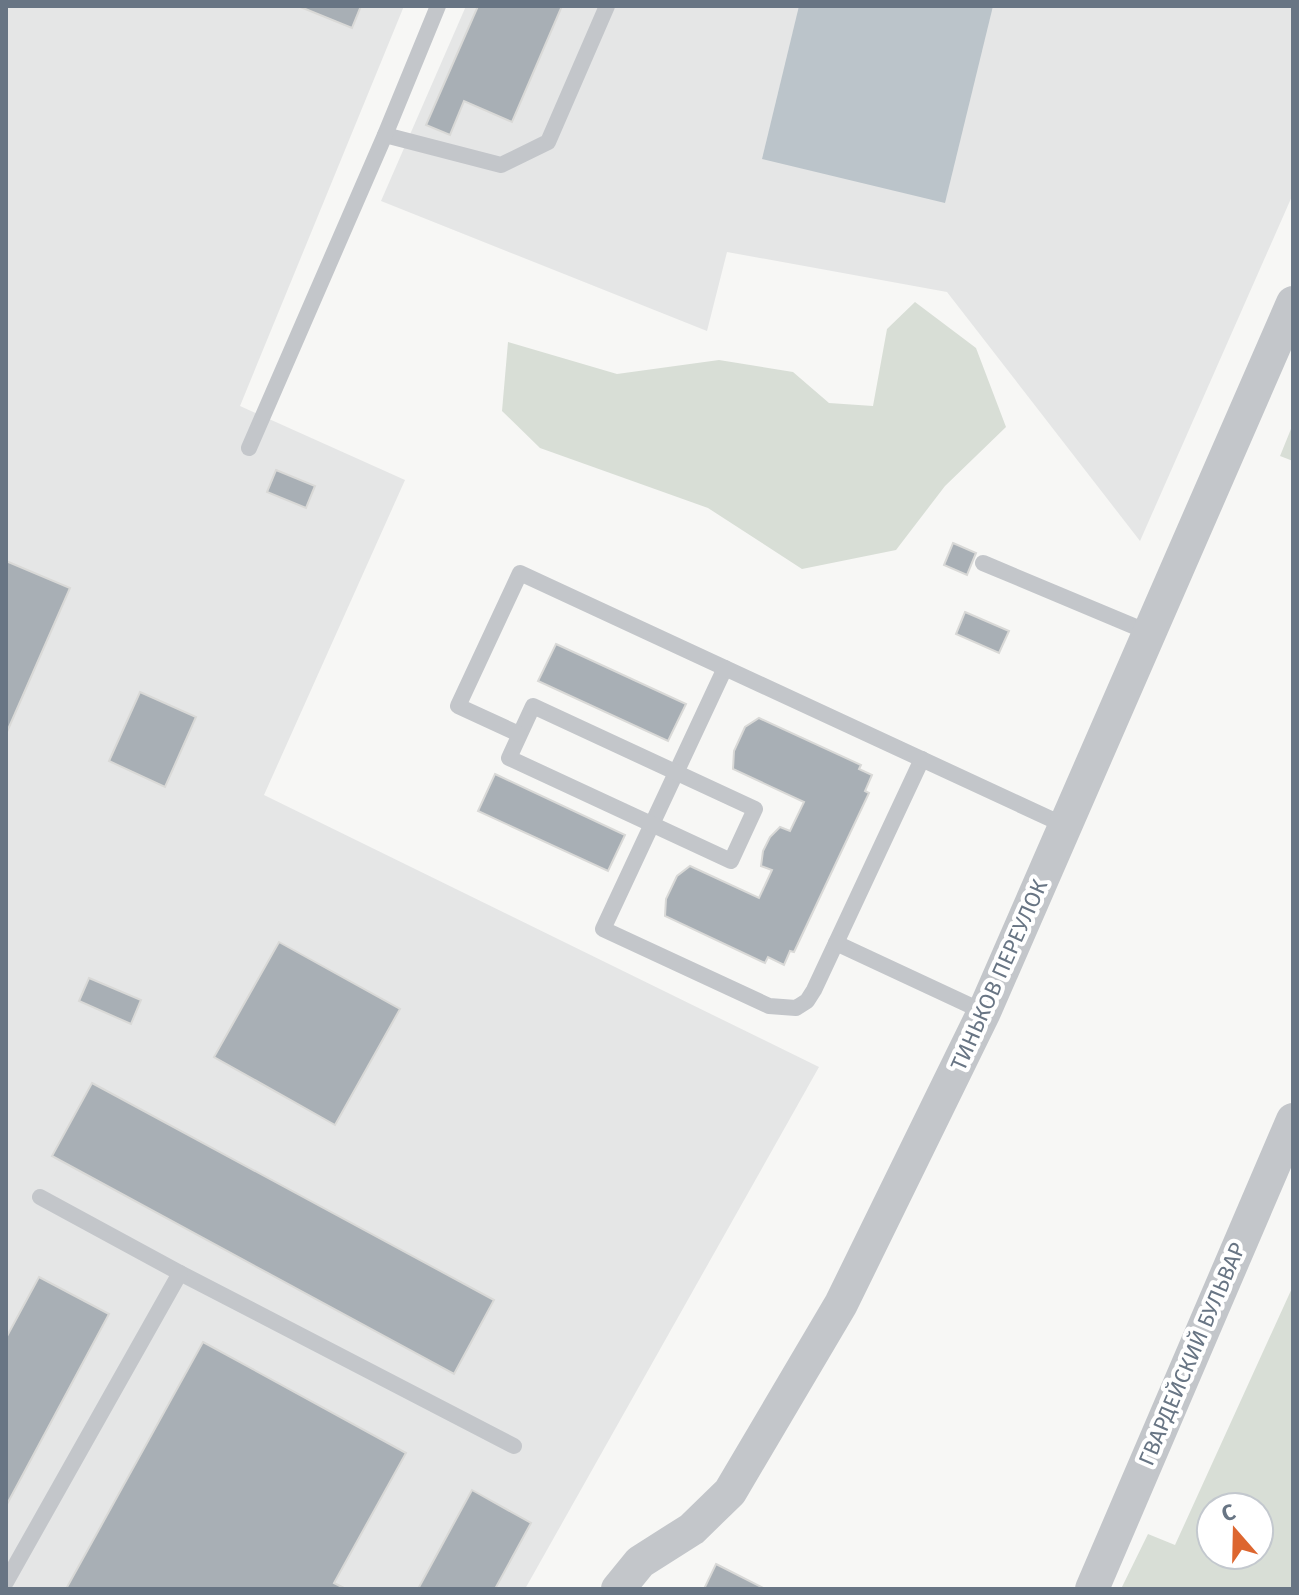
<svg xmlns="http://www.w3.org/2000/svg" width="1299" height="1595" font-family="'Fira Sans',sans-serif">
  <rect width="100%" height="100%" fill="#f7f7f5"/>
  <g fill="#e5e6e6">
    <path d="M6 6H404L240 406 405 480 264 795 819 1067 525 1589H6Z"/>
    <path d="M466 6H1293V194L1140 541 947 292 727 252 707 331 381 201Z"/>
  </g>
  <g fill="#d8ded6" fill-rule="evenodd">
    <path d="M915 302 976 348 1006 427 945 486 896 550 802 569 708 508 540 448 502 411 508 342 617 374 719 360 793 372 829 403 873 406 887 329Z"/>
    <path d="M1293 424V461L1280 456Z"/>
    <path d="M1293 1286V1589H1121L1148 1534 1175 1545ZM1211 1507H1259V1555H1211Z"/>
  </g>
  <path fill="#bbc4ca" d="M799 6H993L945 203 762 159Z"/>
  <g fill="#a8afb5" stroke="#d9d9d7" stroke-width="2">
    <path d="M298 6H361L352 28Z"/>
    <path d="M478 6H562L512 122 464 101 450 135 426 125Z"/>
    <path d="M276 470 315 486 306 508 267 492Z"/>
    <path d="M953 543 976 553 967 575 944 565Z"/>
    <path d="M6 561 70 588 6 734Z"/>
    <path d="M965 612 1009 631 999 653 956 634Z"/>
    <path d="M556 644 686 704 668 741 538 681Z"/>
    <path d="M140 692 196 717 165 787 109 761Z"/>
    <path d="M759 718 861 765 859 769 872 775 865 791 869 793 794 952 790 951 784 965 768 957 765 963 665 916 666 899 677 876 690 866 759 898 772 870 761 866 763 851 770 837 780 827 790 831 804 802 733 769 734 751 745 727Z"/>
    <path d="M495 774 625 835 608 871 478 811Z"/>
    <path d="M279 942 400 1009 335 1125 214 1057Z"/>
    <path d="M89 978 141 1000 131 1024 79 1001Z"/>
    <path d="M92 1083 494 1300 454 1374 52 1156Z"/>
    <path d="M39 1277 109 1314 6 1506V1338Z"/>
    <path d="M203 1342 406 1453 334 1583 346 1589H66Z"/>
    <path d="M472 1490 531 1523 495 1589H418Z"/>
    <path d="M716 1564 765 1589H704Z"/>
  </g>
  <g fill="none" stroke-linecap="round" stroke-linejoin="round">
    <g stroke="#c3c6ca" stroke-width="16">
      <path d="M385 135 501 165 548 142 607 6"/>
      <path d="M249 448 385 135 438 6"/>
      <path d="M983 563 1150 633"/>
      <path d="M725 668 603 929 769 1006 796 1008 807 1001 814 990 922 759"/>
      <path d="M533 706 755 809 731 861 509 758Z"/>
      <path d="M519 734 458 706 520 573 1066 826"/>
      <path d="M836 943 984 1012"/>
      <path d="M40 1197 180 1273 514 1446"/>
      <path d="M6 1582 180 1273"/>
    </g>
    <g stroke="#c3c6ca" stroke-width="34">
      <path d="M618 1589 640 1562 692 1529 730 1492 841 1304 984 1012 1293 303"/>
      <path d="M1092 1589 1293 1120"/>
    </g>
  </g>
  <g text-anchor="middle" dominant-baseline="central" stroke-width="8" stroke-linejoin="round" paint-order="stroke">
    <g font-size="22" fill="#687584" stroke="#fff">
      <text transform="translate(999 975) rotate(-66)">ТИНЬКОВ ПЕРЕУЛОК</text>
      <text transform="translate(1192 1354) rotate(-67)">ГВАРДЕЙСКИЙ БУЛЬВАР</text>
    </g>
  </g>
  <rect width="1299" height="1595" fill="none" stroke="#687584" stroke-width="16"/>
  <g transform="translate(1235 1531) rotate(340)"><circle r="38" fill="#ffffff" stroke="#c3c8ce" stroke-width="2"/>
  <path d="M0-6L14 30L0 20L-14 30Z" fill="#dd662f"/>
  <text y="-12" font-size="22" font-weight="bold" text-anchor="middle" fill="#687584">С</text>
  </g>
</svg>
